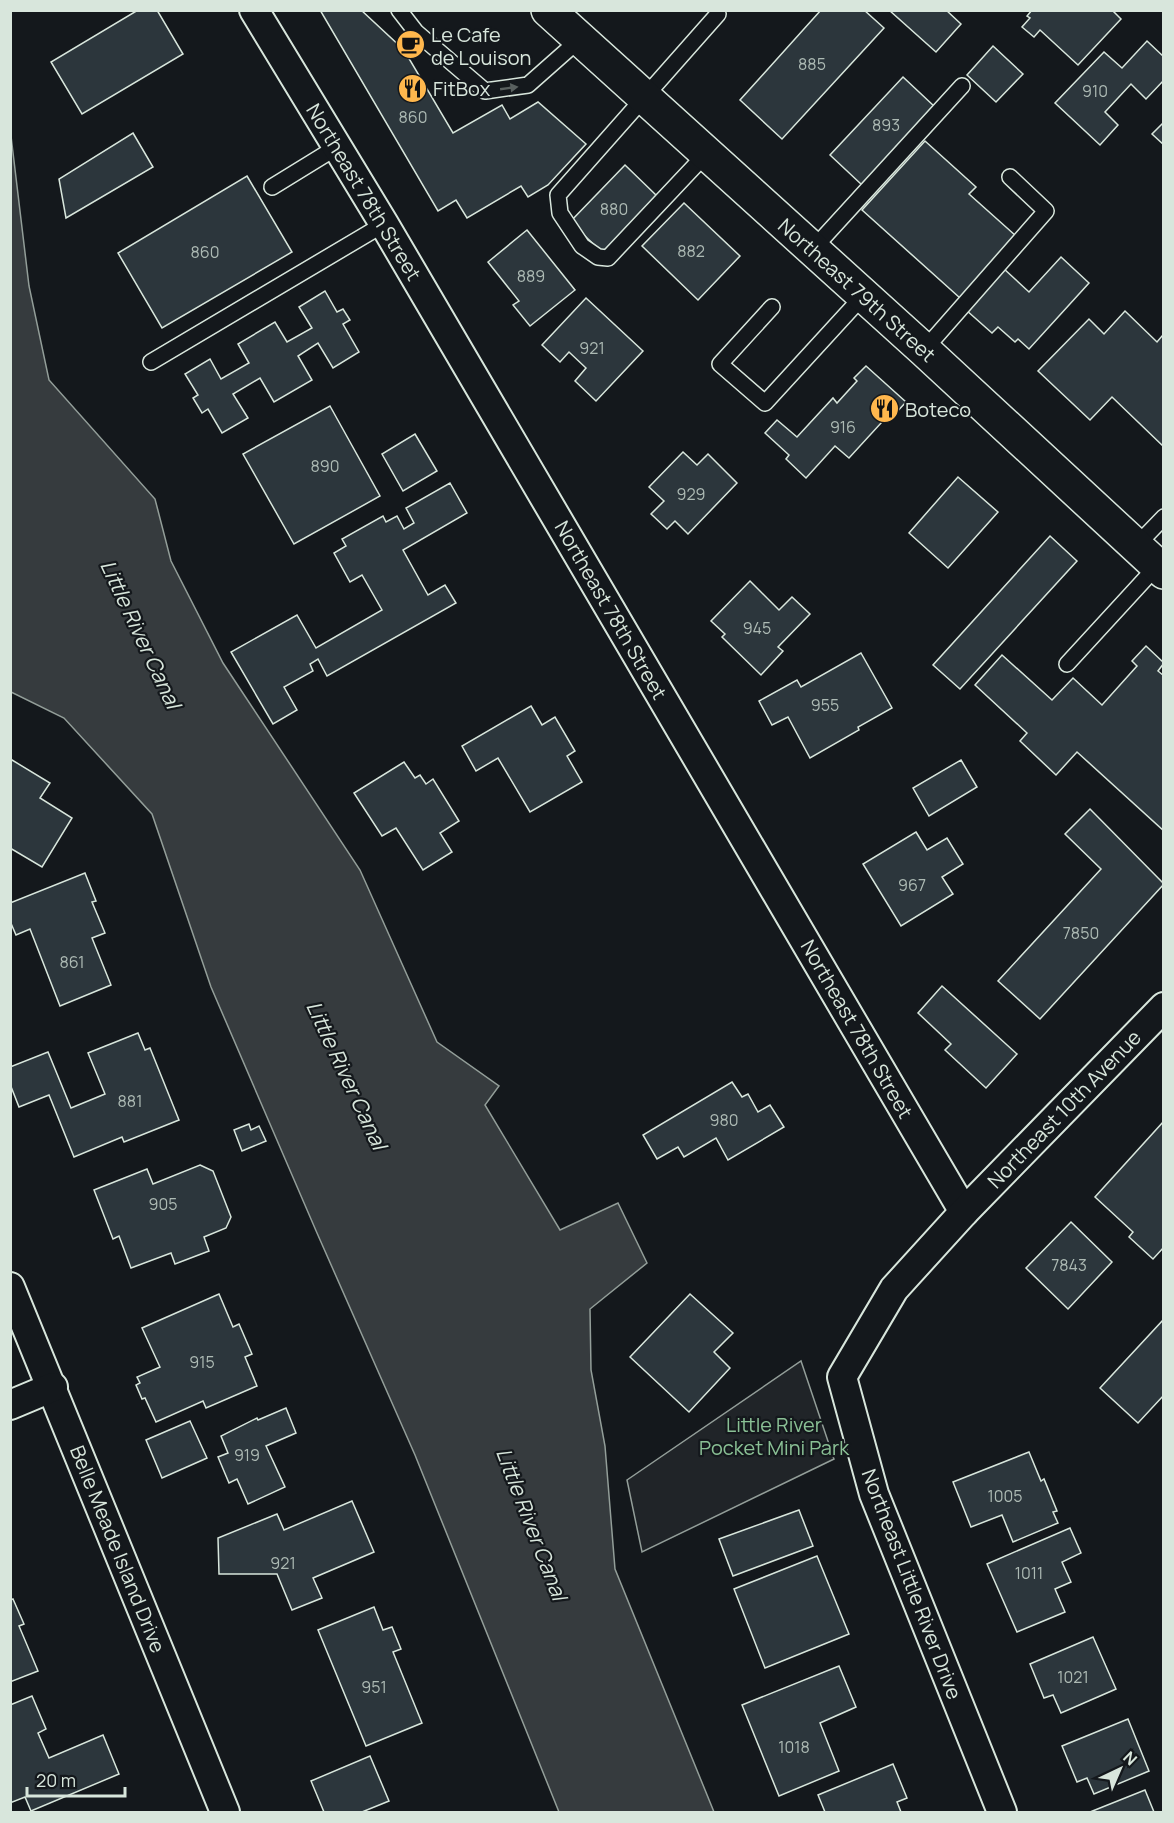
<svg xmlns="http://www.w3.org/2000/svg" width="1174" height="1823" font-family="Manrope,sans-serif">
  <rect width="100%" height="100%" fill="#14181c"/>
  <path fill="#202428" stroke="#939e99" stroke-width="1.5" d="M801 1361 834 1459 642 1552 627 1480Z"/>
  <path fill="#363b3e" stroke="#939e99" stroke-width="1.5" d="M11 136 29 286 49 380 155 499 171 561 223 663 360 870 437 1042 499 1086 485 1105 560 1230 618 1203 647 1263 590 1309 591 1370 605 1446 615 1569 714 1812H559L415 1455 317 1233 211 987 152 814 64 718 11 692Z"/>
  <g fill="#2c363c" stroke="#d8e6dc" stroke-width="1.5">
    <path d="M138 10H157L183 54 82 114 51 62Z"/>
    <path d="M320 10H361L404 50 453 133 502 105 510 119 538 102 586 144 548 185 528 197 521 186 467 218 456 200 438 211Z"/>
    <path d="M821 10H864L884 28 782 139 740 100Z"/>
    <path d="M889 10H946L961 24 936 52Z"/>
    <path d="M1032 10H1112L1121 19 1078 65 1040 30 1034 37 1022 27 1030 18 1027 16Z"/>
    <path d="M1147 41 1164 57V80L1146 99 1131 84 1105 112 1118 125 1100 145 1055 103 1104 52 1122 68Z"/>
    <path d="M993 46 1023 74 996 102 967 75Z"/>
    <path d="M903 77 935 107 862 185 830 155Z"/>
    <path d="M1164 122V145L1152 134Z"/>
    <path d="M133 133 153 167 66 218 59 179Z"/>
    <path d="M925 141 976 187 969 194 1016 236 960 298 862 210Z"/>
    <path d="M625 165 657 196 603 253 570 222Z"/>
    <path d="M247 176 292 252 162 328 118 253Z"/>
    <path d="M684 203 740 256 698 300 642 246Z"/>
    <path d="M527 230 575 290 530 326 513 305 519 301 488 262Z"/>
    <path d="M1061 257 1089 283 1029 349 1018 339 1015 342 998 327 992 333 966 310 1003 268 1029 292Z"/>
    <path d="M325 291 337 312 343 309 350 320 343 324 359 352 333 368 318 343 298 356 312 380 274 402 260 378 233 394 248 418 222 433 208 409 202 413 193 398 198 395 185 374 210 359 221 379 249 363 238 344 275 322 287 342 312 328 299 307Z"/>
    <path d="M586 298 643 351 596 401 575 381 586 368 569 352 560 362 542 345Z"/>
    <path d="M1125 311 1157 342 1162 336 1164 338V447L1112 397 1090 420 1038 371 1089 319 1104 334Z"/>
    <path d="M866 366 906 402 895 414 892 411 849 458 835 446 806 478 786 459 789 455 765 433 777 420 797 437 833 398 837 403 857 381 854 378Z"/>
    <path d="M330 406 380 496 294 544 243 454Z"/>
    <path d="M415 434 437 471 403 491 382 454Z"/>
    <path d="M683 452 697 465 708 454 737 483 688 534 675 521 667 529 651 514 664 501 649 487Z"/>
    <path d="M958 477 998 512 948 568 909 533Z"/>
    <path d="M450 483 467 513 403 550 428 595 445 585 456 603 327 676 318 659 310 664 313 671 284 687 297 710 273 724 231 652 297 615 316 648 382 610 362 575 350 582 334 553 346 546 342 539 383 516 386 522 397 516 404 529 414 523 406 508Z"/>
    <path d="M1050 536 1077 561 960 689 933 665Z"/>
    <path d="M750 581 779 610 792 597 810 614 778 647 783 651 761 675 722 637 725 634 711 621Z"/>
    <path d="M1146 646 1164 663 1158 671 1164 676V831L1077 752 1056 775 1020 741 1027 733 975 685 1002 655 1052 700 1073 678 1102 705 1137 666 1132 661Z"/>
    <path d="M861 653 892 708 858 727 859 730 810 758 788 717 772 725 759 701 797 680 801 687Z"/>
    <path d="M531 706 542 725 555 717 575 751 567 756 582 782 530 812 498 758 476 771 462 746Z"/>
    <path d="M12 760 50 783 40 798 72 818 42 867 10 848V762Z"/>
    <path d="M961 760 977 787 929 816 913 788Z"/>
    <path d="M404 762 415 778 420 775 426 784 433 779 459 821 440 833 452 852 423 870 396 828 382 836 354 793Z"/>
    <path d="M1090 809 1164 884 1040 1019 998 981 1101 869 1065 834Z"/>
    <path d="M916 832 927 850 947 838 963 864 942 877 953 894 901 926 863 864Z"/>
    <path d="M85 873 96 901 92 902 105 933 92 938 111 985 60 1006 30 929 16 935 10 921V903Z"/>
    <path d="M942 986 1017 1054 986 1088 945 1050 951 1044 918 1013Z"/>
    <path d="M138 1033 145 1050 150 1048 179 1120 124 1142 122 1137 74 1157 49 1095 19 1107 10 1084V1067L48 1052 71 1108 105 1094 88 1053Z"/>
    <path d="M732 1082 742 1097 748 1094 758 1112 770 1105 784 1127 728 1160 716 1138 684 1157 678 1147 657 1159 643 1135Z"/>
    <path d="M1164 1121V1247L1153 1259 1129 1237 1133 1232 1095 1197Z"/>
    <path d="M249 1124 251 1130 259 1126 266 1141 242 1151 234 1130Z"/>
    <path d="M200 1165 213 1171 231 1217 226 1228 204 1237 209 1251 175 1264 171 1253 131 1268 119 1236 113 1239 94 1190 147 1169 153 1184Z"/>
    <path d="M1071 1222 1112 1262 1068 1309 1026 1268Z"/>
    <path d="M219 1294 233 1327 239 1324 252 1354 245 1357 257 1386 206 1408 203 1401 156 1422 145 1398 142 1399 136 1385 140 1383 137 1377 160 1367 142 1328Z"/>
    <path d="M690 1294 733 1333 714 1352 730 1368 689 1412 630 1357Z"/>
    <path d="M1164 1319V1395L1138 1423 1100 1388Z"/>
    <path d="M286 1408 296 1433 266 1446 285 1487 248 1504 237 1479 229 1483 218 1457 228 1453 221 1436 257 1418 258 1420Z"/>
    <path d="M190 1421 207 1458 162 1478 146 1440Z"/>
    <path d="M1029 1452 1041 1481 1044 1479 1057 1511 1053 1512 1058 1523 1013 1542 1002 1515 971 1527 953 1482Z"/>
    <path d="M352 1501 374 1552 313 1578 322 1598 292 1610 277 1574H219L218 1538 277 1514 284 1530Z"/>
    <path d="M799 1510 813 1546 733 1576 719 1539Z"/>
    <path d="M1070 1528 1081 1553 1062 1562 1071 1582 1055 1589 1065 1612 1017 1632 987 1564Z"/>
    <path d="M817 1556 849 1634 765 1668 734 1589Z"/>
    <path d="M13 1599 24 1624 19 1626 38 1671 10 1682V1600Z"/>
    <path d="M374 1607 383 1630 392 1627 401 1649 393 1652 422 1723 366 1746 318 1630Z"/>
    <path d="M1093 1637 1116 1689 1061 1713 1053 1695 1044 1698 1030 1664Z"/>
    <path d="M839 1666 856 1707 820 1723 839 1771 779 1796 742 1705Z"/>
    <path d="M32 1696 46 1729 38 1733 49 1758 103 1735 119 1774 31 1811 25 1797 10 1803V1705Z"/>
    <path d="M1128 1719 1149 1771 1094 1794 1087 1778 1077 1782 1062 1746Z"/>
    <path d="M370 1756 389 1801 362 1812H324L311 1781Z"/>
    <path d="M893 1764 907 1798 897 1802 901 1812H825L818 1795Z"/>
    <path d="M1145 1790 1154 1812H1090Z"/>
  </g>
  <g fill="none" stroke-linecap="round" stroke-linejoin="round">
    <defs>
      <g id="lane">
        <path d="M399 10 416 32 485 91 528 85 580 39"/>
        <path d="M706 154 608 258 598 257 582 246 560 213 558 195 718 14"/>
        <path d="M272 187 337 147"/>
        <path d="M812 250 962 86"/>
        <path d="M772 307 720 364 765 403 863 296"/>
        <path d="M924 350 1046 211 1010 177"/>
        <path d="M151 362 384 224"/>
        <path d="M1135 547 1164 517"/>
        <path d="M1067 664 1157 566"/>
      </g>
      <g id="street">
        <path d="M254 10 384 224 964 1212"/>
        <path d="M10 1287 225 1812"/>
        <path d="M10 1405 53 1387"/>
        <path d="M1002 1812 874 1494 842 1377 894 1289 964 1212 1164 1007"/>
      </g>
      <path id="primary" d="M548 10 924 350 1164 572"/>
    </defs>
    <use href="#lane" stroke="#d8e6dc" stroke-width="18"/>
    <use href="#street" stroke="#d8e6dc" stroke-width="32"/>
    <use href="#primary" stroke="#d8e6dc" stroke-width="36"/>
    <use href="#lane" stroke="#14181c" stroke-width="15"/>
    <use href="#street" stroke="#14181c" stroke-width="28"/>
    <use href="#primary" stroke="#14181c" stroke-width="33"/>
  </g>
  <defs><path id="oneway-solid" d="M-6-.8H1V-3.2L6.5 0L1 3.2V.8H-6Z" transform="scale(1.5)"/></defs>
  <use fill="#59605f" href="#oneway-solid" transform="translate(509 88) rotate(-8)"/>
  <defs>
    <symbol id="cafe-disc" viewBox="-11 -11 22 22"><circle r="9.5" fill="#ffb74d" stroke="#14181c"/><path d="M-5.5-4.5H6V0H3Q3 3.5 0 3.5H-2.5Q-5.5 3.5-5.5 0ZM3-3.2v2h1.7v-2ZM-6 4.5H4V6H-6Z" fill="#111"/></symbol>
    <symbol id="restaurant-disc" viewBox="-11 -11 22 22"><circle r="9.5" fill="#ffb74d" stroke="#14181c"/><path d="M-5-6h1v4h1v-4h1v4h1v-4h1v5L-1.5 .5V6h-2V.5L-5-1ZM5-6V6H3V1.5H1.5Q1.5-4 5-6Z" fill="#111"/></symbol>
  </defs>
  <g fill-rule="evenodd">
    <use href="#cafe-disc" x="394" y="28" width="33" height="33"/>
    <use href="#restaurant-disc" x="396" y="72" width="33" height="33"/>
    <use href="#restaurant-disc" x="868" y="392" width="33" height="33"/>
  </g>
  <g text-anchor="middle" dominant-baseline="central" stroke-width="4.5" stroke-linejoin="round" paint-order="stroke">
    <g font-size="16" fill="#adbab4">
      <text x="812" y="64">885</text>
      <text x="1095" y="91">910</text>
      <text x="413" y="117">860</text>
      <text x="886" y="125">893</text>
      <text x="614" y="209">880</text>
      <text x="691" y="251">882</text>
      <text x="205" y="252">860</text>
      <text x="531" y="276">889</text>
      <text x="592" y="348">921</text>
      <text x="843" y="427">916</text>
      <text x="325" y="466">890</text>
      <text x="691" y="494">929</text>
      <text x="757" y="628">945</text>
      <text x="825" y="705">955</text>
      <text x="912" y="885">967</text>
      <text x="1081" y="933">7850</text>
      <text x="72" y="962">861</text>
      <text x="130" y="1101">881</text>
      <text x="724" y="1120">980</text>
      <text x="163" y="1204">905</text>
      <text x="1069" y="1265">7843</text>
      <text x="202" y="1362">915</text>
      <text x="247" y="1455">919</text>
      <text x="1005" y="1496">1005</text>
      <text x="283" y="1563">921</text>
      <text x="1029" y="1573">1011</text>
      <text x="1073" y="1677">1021</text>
      <text x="374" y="1687">951</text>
      <text x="794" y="1747">1018</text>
    </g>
    <g font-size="20" fill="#d8e6dc" stroke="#14181c" text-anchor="start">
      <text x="431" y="34">Le Cafe<tspan x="431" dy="23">de Louison</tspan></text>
      <text x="433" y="88">FitBox</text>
      <text x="905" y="409">Boteco</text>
    </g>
    <g font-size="20" fill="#d8e6dc" stroke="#14181c">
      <text transform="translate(364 192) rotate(59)">Northeast 78th Street</text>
      <text transform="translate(857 290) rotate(42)">Northeast 79th Street</text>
      <text transform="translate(611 610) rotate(60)">Northeast 78th Street</text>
      <text transform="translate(857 1029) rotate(60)">Northeast 78th Street</text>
      <text transform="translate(1064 1109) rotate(-46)">Northeast 10th Avenue</text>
      <text transform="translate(118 1549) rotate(68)">Belle Meade Island Drive</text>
      <text transform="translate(912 1584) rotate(69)">Northeast Little River Drive</text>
    </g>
    <g font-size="20" fill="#8ac095" stroke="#14181c">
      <text x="774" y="1424">Little River<tspan x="774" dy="23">Pocket Mini Park</tspan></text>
    </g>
    <g font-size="21" font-style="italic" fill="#d8e6dc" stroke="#14181c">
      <text transform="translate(141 634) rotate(65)">Little River Canal</text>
      <text transform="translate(347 1075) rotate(65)">Little River Canal</text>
      <text transform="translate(532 1524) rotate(69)">Little River Canal</text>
    </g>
  </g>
  <rect width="1174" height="1823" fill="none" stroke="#d8e6dc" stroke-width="24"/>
  <g transform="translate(1120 1769) rotate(44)" stroke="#14181c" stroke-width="4.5" paint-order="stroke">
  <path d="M0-4.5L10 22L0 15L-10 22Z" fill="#d8e6dc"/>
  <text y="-9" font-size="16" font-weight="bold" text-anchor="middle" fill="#d8e6dc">N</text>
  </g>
  <path d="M27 1787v9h98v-9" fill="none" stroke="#d8e6dc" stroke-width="3"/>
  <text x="36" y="1787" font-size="18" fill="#d8e6dc" stroke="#14181c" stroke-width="4.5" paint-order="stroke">20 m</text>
</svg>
